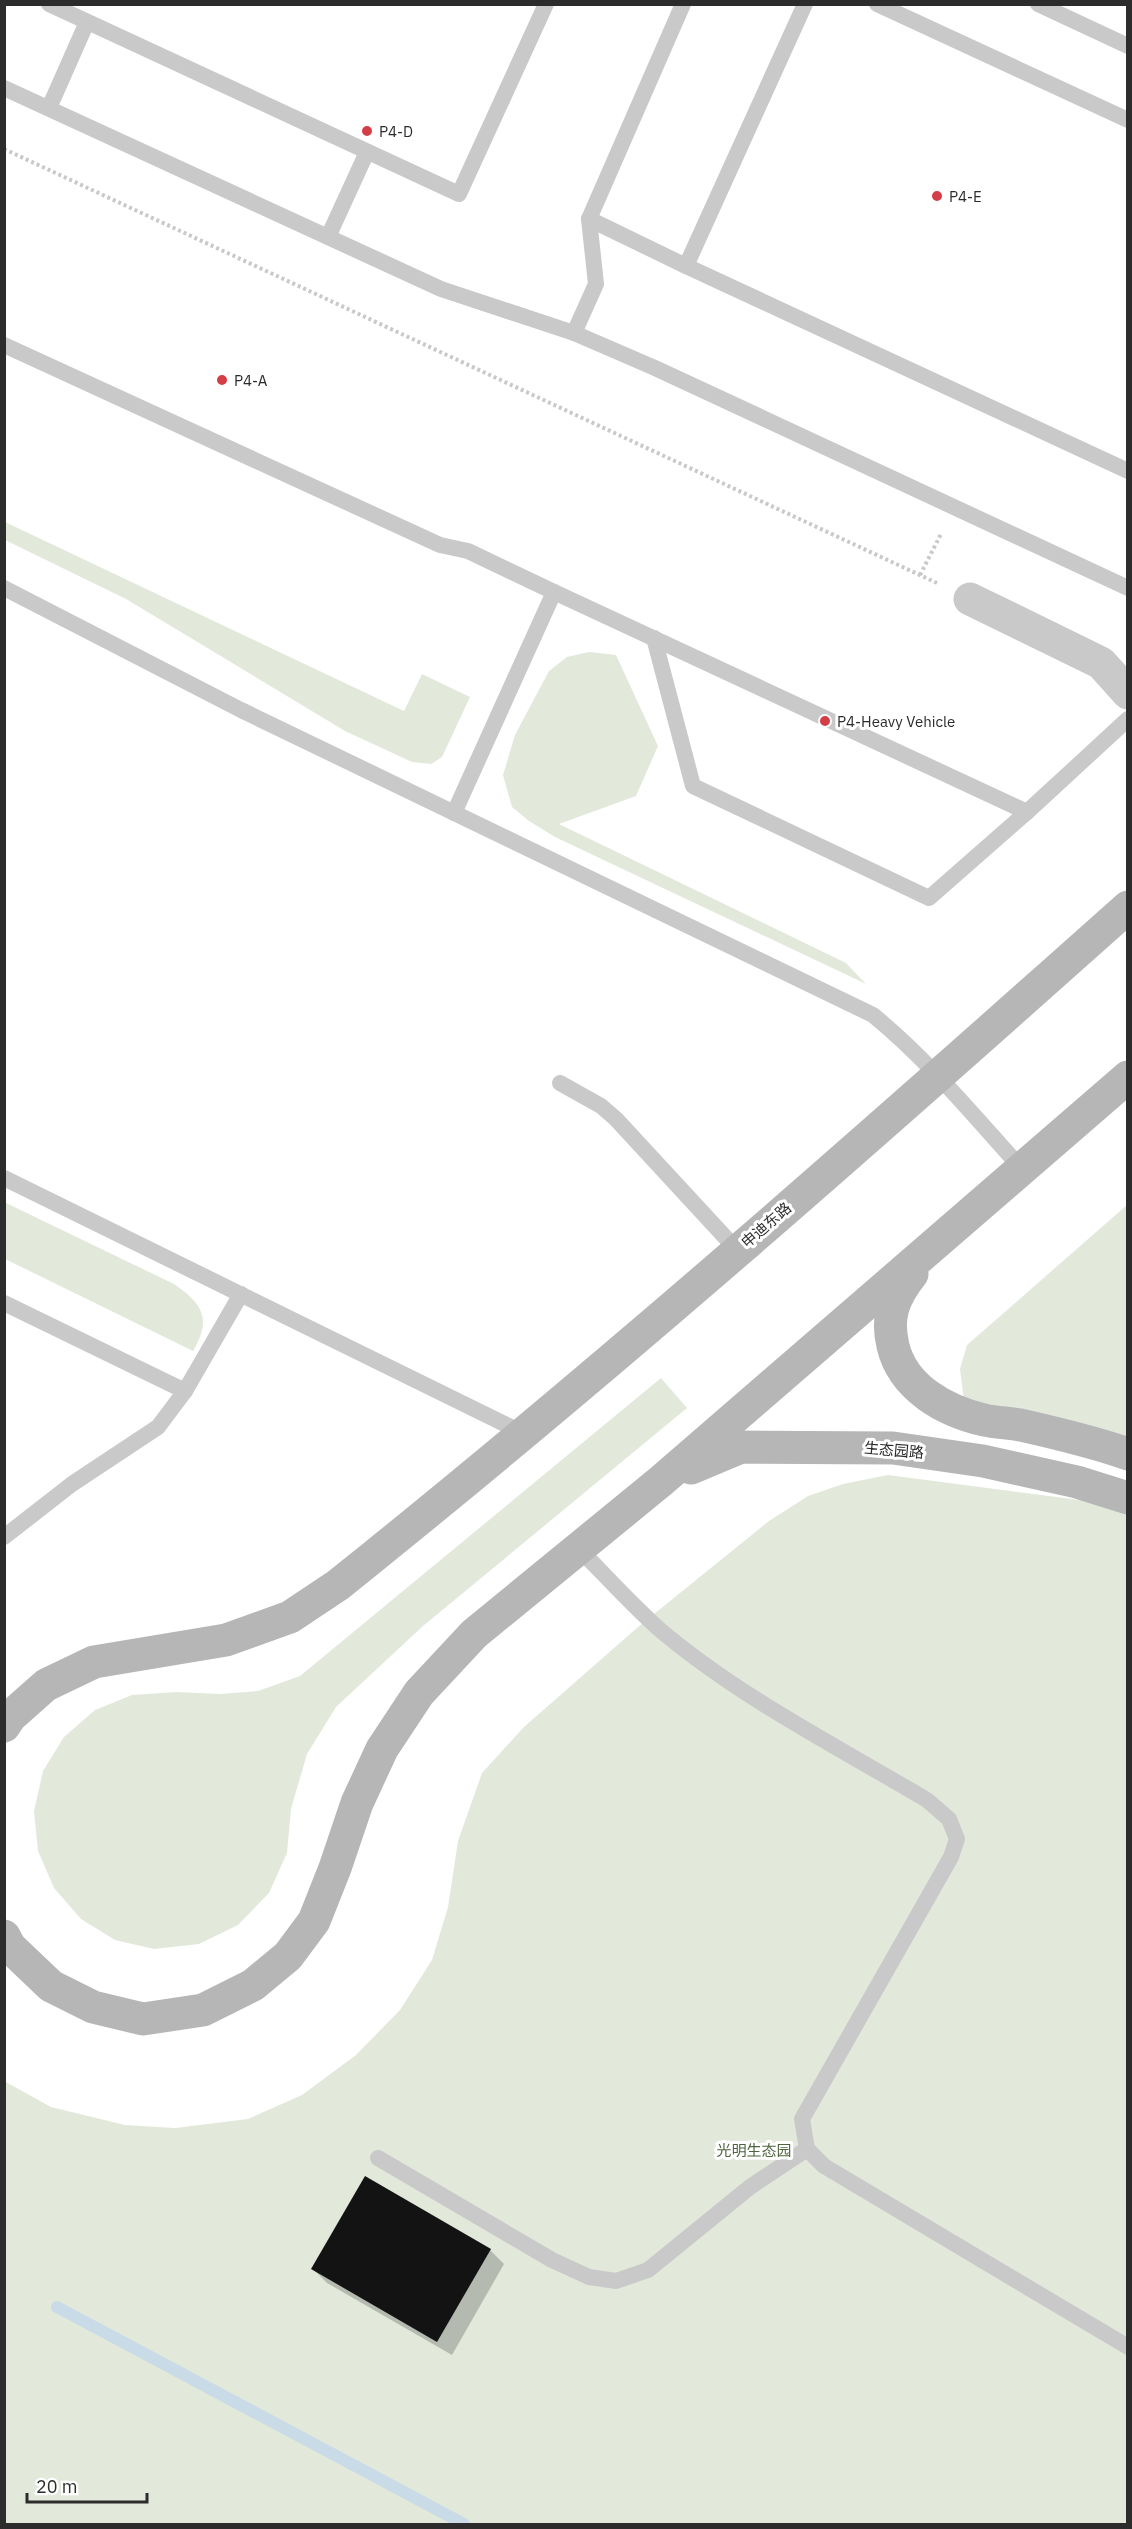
<svg xmlns="http://www.w3.org/2000/svg" width="1132" height="2529" font-family="'IBM Plex Sans','Noto Sans SC',sans-serif">
  <rect width="100%" height="100%" fill="#fff"/>
  <g fill="#e2e9db">
    <path d="M5 522 404 711 422 674 470 697 442 757 431 764 412 762 345 731 126 599 5 540Z"/>
    <path d="M589 652 616 655 658 746 636 796 559 824 846 963 866 984 555 837 529 821 512 807 503 775 515 735 549 671 567 657Z"/>
    <path d="M4 1202 174 1284C203 1304 212 1319 193 1351L5 1259Z"/>
    <path d="M1127 1205V1441L964 1401 960 1369 967 1345Z"/>
    <path d="M661 1378 687 1408 423 1626 336 1707 307 1754 291 1809 287 1853 269 1893 238 1925 199 1944 154 1949 115 1940 81 1919 54 1888 38 1851 34 1811 43 1771 64 1737 95 1710 132 1695 176 1692 220 1694 258 1691 300 1676Z"/>
    <path d="M888 1475 1095 1502 1127 1514V2524H5L4 2081 51 2107 125 2125 175 2128 248 2119 302 2095 356 2055 400 2010 432 1960 448 1907 458 1841 482 1773 524 1727 638 1627 769 1521 808 1496 843 1484Z"/>
  </g>
  <path fill="#0003" d="M490 2250 504 2264 452 2355 327 2283 313 2269Z"/>
  <g fill="none" stroke-linecap="round" stroke-linejoin="round">
    <path stroke="#c9dbe7" stroke-width="12" d="M57 2307 464 2524"/>
  </g>
  <path fill="#131313" d="M365 2176 491 2249 437 2342 311 2269Z"/>
  <g fill="none" stroke-linecap="round" stroke-linejoin="round">
    <g stroke="#c9c9c9" stroke-width="4" stroke-dasharray="3 3" stroke-linecap="butt">
      <path d="M4 149 937 583"/>
      <path d="M920 575 941 534"/>
    </g>
    <g stroke="#c9c9c9" stroke-width="16">
      <path d="M49 4 459 194 546 4"/>
      <path d="M805 4 686 266 1128 471"/>
      <path d="M877 4 1128 120"/>
      <path d="M1038 4 1128 46"/>
      <path d="M4 88 441 289 574 333 655 368 1128 588"/>
      <path d="M49 108 87 22"/>
      <path d="M589 219 686 266"/>
      <path d="M328 237 367 152"/>
      <path d="M574 333 596 284 589 219 683 4"/>
      <path d="M4 345 440 545 468 551 554 592"/>
      <path d="M4 588 241 710 873 1015C928 1060 974 1116 1022 1169"/>
      <path d="M654 638 693 786 929 898 1027 812"/>
      <path d="M454 813 554 592 1027 812 1128 719"/>
      <path d="M560 1083 601 1106 616 1119 737 1250"/>
      <path d="M4 1178 523 1433"/>
      <path d="M4 1303 185 1391 158 1427 72 1484 4 1537"/>
      <path d="M185 1391 241 1294"/>
      <path d="M579 1549C605 1575 631 1604 659 1629 739 1697 838 1747 927 1800L949 1819 957 1839 951 1857 802 2119 807 2149 824 2166 1128 2347"/>
      <path d="M378 2158 552 2260 589 2277 616 2281 648 2270 750 2187 807 2149"/>
    </g>
    <path stroke="#c9c9c9" stroke-width="33" d="M970 599 1101 663 1128 693"/>
    <g stroke="#b6b6b6" stroke-width="33">
      <path d="M912 1274C893 1298 886 1317 893 1346 903 1388 945 1411 984 1420 998 1423 1012 1423 1025 1426 1060 1434 1094 1442 1128 1454"/>
      <path d="M691 1468 741 1447 893 1448 983 1461 1077 1482 1128 1498"/>
      <path d="M4 1726 10 1717 46 1685 94 1662 226 1640 290 1617 338 1585C609 1368 869 1138 1128 907"/>
      <path d="M4 1936 10 1947 51 1986 93 2007 143 2019 203 2010 253 1985 288 1956 314 1921 335 1868 357 1803 382 1749 419 1693 474 1634 661 1481 1128 1077"/>
    </g>
  </g>
  <g fill="#d43e47" stroke="#fff" stroke-width="2">
    <circle cx="367" cy="131" r="6"/>
    <circle cx="937" cy="196" r="6"/>
    <circle cx="222" cy="380" r="6"/>
    <circle cx="825" cy="721" r="6"/>
  </g>
  <g text-anchor="middle" dominant-baseline="central" stroke-width="6" stroke-linejoin="round" paint-order="stroke">
    <g font-size="15" fill="#2c2c2c" stroke="#fff" text-anchor="start">
      <text x="379" y="131">P4-D</text>
      <text x="949" y="196">P4-E</text>
      <text x="234" y="380">P4-A</text>
      <text x="837" y="721">P4-Heavy Vehicle</text>
    </g>
    <g font-size="15" fill="#2c2c2c" stroke="#fff">
      <text transform="translate(766 1225) rotate(-41)">申迪东路</text>
      <text transform="translate(894 1450) rotate(5)">生态园路</text>
    </g>
    <g font-size="15" fill="#4f643e" stroke="#fff">
      <text x="754" y="2150">光明生态园</text>
    </g>
  </g>
  <rect width="1132" height="2529" fill="none" stroke="#2c2c2c" stroke-width="12"/>
  <path d="M27 2493v9h120v-9" fill="none" stroke="#2c2c2c" stroke-width="3"/>
  <text x="36" y="2493" font-size="18" fill="#2c2c2c" stroke="#ffffff" stroke-width="4.5" paint-order="stroke">20 m</text>
</svg>
